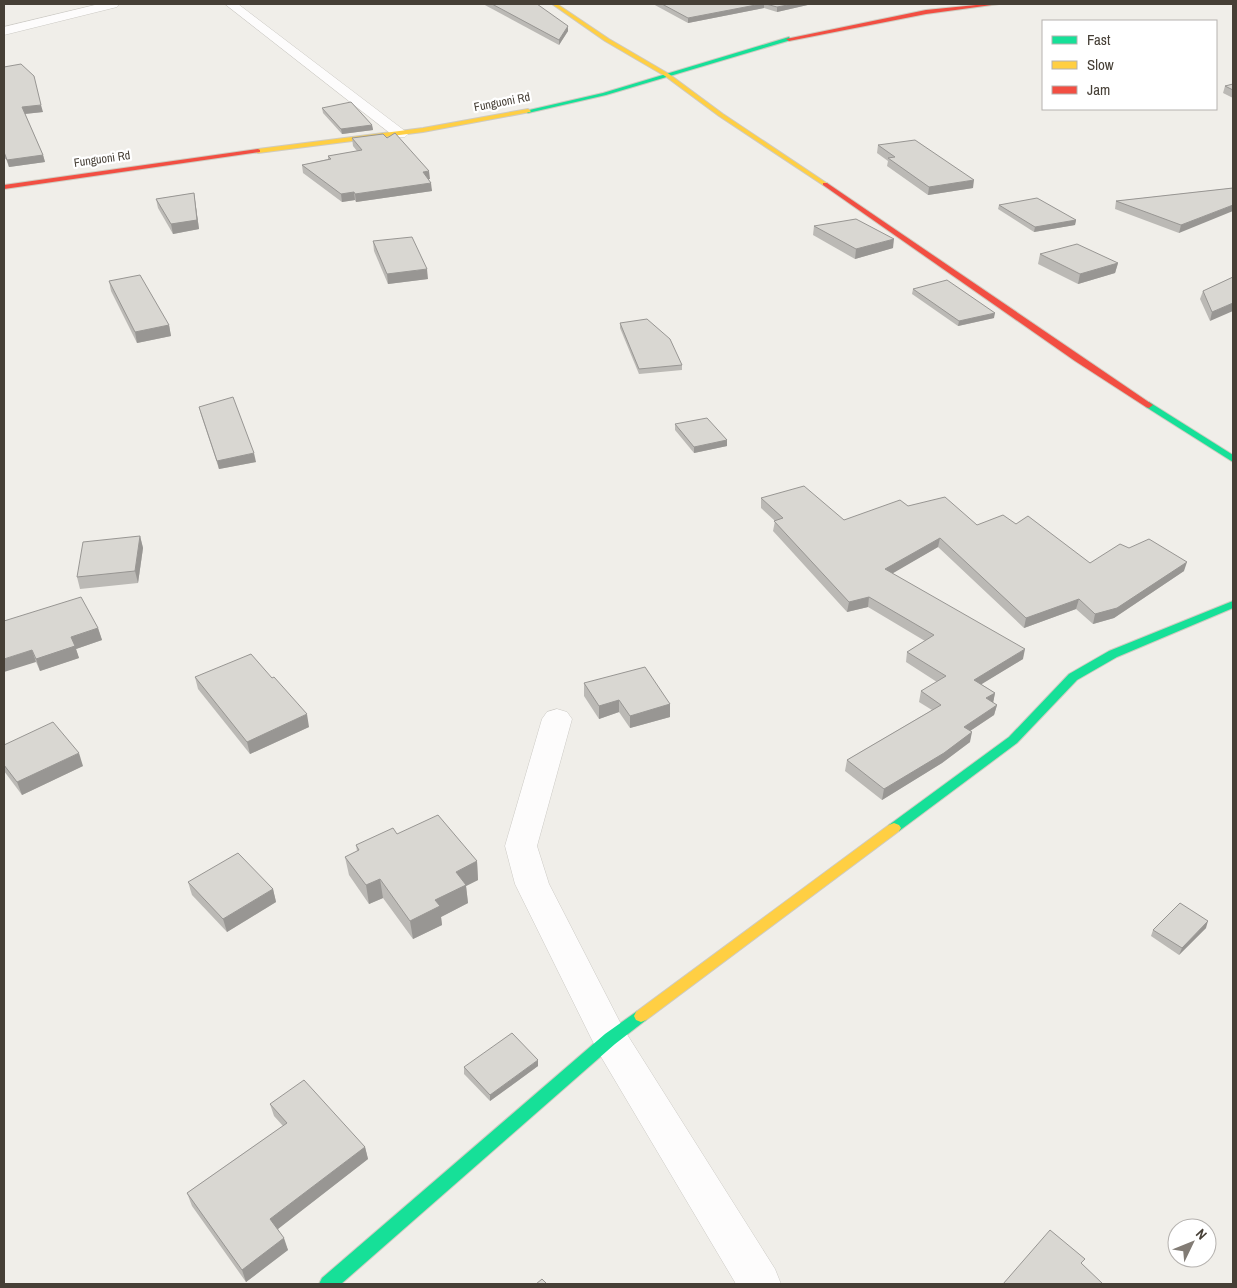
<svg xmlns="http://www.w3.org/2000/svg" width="1237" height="1288" font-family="'Archivo Narrow',sans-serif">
  <rect width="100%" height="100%" fill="#f0eee9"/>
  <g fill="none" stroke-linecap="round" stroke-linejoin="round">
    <defs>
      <g id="street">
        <path d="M99 4H119L117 7 4 35V27Z"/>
        <path d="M225 4H238L405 131 408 134 405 137H395Z"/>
        <path d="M557 709 567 712 572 719 537 846 549 884 623 1028 775 1269 781 1284H736L597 1050 515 884 505 846 542 719 547 712Z"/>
      </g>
      <g id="fast">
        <path d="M789 37 791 40 606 95 528 113 525 111 603 93Z"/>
        <path d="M1149 402 1233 455V462L1146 407V403Z"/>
        <path d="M1233 601V608L1117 657 1077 680 1017 743 899 831H889L887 828 889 825 1009 737 1069 674 1109 651Z"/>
        <path d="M641 1010 646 1012 648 1016 646 1020 615 1044 341 1284H319L322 1278 605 1034 636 1012Z"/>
      </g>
      <g id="slow">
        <path d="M552 4H557L609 39 669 74 723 114 828 184 823 185 719 116 665 76 605 41Z"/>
        <path d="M528 109 531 111 530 112 423 132 258 153 255 151 258 149 423 128Z"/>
        <path d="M894 823 899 825 901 828 899 831 646 1020 641 1022 636 1020 634 1016 636 1012 889 825Z"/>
      </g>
      <g id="jam">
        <path d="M986 4H999L926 14 789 41 786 39 926 10Z"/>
        <path d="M258 149 260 150V152L4 189V185Z"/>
        <path d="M823 183H827L1153 405 1149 408 1146 407 1075 361 823 185Z"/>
      </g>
    </defs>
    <use href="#street" stroke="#cccac5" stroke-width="1"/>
    <use href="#fast" stroke="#cfcbc0" stroke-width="2"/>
    <use href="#slow" stroke="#cfcbc0" stroke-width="2"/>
    <use href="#jam" stroke="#cfcbc0" stroke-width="2"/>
    <use href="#street" fill="#fdfcfc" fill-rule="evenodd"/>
    <use href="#fast" fill="#16e098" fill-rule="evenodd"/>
    <use href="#slow" fill="#ffcf43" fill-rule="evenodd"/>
    <use href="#jam" fill="#f24e42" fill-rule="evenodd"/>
  </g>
  <g fill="#bbb9b5">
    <path d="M483 4H537L568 31 559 45Z"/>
    <path d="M653 4H812L777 12 764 8 688 23Z"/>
    <path d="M4 67 43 112 25 114 43 155 45 162 9 167 6 159H4Z"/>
    <path d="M1233 84V98L1223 93 1225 86Z"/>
    <path d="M322 108 372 125 373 130 342 134 323 113Z"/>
    <path d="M352 138 430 179H428L432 191 356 202 355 200 342 202 303 173 302 165 328 159V156L357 151 353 146Z"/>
    <path d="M878 145 973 188 928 195 887 166 888 161 877 153Z"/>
    <path d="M1233 188 1179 233 1115 209 1116 201Z"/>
    <path d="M194 193 199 229 173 234 158 208 156 199Z"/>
    <path d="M999 205 1076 220 1075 225 1034 232 998 209Z"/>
    <path d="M814 226 893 248 855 259 813 235Z"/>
    <path d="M373 241 428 279 388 284 374 251Z"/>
    <path d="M1040 254 1118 263 1115 273 1078 284 1038 264Z"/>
    <path d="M1233 277 1210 321 1200 299 1203 291Z"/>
    <path d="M109 281 169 325 171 336 137 343 111 291Z"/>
    <path d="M913 289 994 318 958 326 912 294Z"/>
    <path d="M620 323 682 365V370L639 374 620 328Z"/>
    <path d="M199 407 256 462 219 469 201 415Z"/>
    <path d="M675 424 727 440V446L694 453 675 430Z"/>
    <path d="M761 498 844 520 908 506 977 525 1016 524 1090 563 1129 548 1184 571 1114 618 1093 624 1076 609 1024 628 938 547 892 573 1023 659 981 684 995 693 993 703 997 705 994 715 970 731V742L942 763 882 800 845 771 847 760 932 710 919 702 921 691 937 682 906 662 907 652 925 641 868 607 847 612 773 531 775 521 761 508Z"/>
    <path d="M140 536 143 548 138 583 80 589 77 577Z"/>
    <path d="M4 621 98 628 102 640 76 649 79 658 40 671 36 662Z"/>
    <path d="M195 677 309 727 250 754 198 689Z"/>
    <path d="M584 683 670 704V717L630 728 619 712 599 719 584 696Z"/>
    <path d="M4 745 83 766 22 795 4 771Z"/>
    <path d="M397 834 477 861 478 880 466 886 468 903 441 917 442 925 413 939 383 898 369 904 349 875 345 857 357 851 356 845Z"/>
    <path d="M188 882 273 889 276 902 227 932 192 895Z"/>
    <path d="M1206 928 1179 955 1151 936 1153 930Z"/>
    <path d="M538 1066 490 1101 464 1074V1067Z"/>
    <path d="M270 1104 365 1147 368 1159 278 1229 288 1250 246 1282 192 1206 187 1193 283 1126 274 1116Z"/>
  </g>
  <g fill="#989693">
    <path d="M761 4H764V8L688 23V18Z"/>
    <path d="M793 4H812L777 12V7Z"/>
    <path d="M568 26V31L559 45V40Z"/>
    <path d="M41 105 43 112 24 114 22 107Z"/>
    <path d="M372 125 373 130 342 134 341 129Z"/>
    <path d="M43 155 45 162 9 167 7 160Z"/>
    <path d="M429 171 430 179 423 180V172Z"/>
    <path d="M974 180 973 188 928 195 929 187Z"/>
    <path d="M431 183 432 191 356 202 355 194Z"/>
    <path d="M354 192 355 200 342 202 341 194Z"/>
    <path d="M194 193 199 229 173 234 171 224Z"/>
    <path d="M1233 205V211L1179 233 1181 225Z"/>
    <path d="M1076 220 1075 225 1034 232 1035 227Z"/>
    <path d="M894 239 893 248 855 259 856 249Z"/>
    <path d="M1118 263 1115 273 1078 284 1080 274Z"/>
    <path d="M427 269 428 279 388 284 387 274Z"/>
    <path d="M1233 303V311L1210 321 1212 312Z"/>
    <path d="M995 313 994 318 958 326 959 321Z"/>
    <path d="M169 325 171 336 137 343 135 332Z"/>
    <path d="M727 440V446L694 453V447Z"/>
    <path d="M254 453 256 462 219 469 217 461Z"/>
    <path d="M140 536 143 548 138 583 135 571Z"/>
    <path d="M940 538 938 547 883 579 885 569Z"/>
    <path d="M1187 562 1184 571 1114 618 1093 624 1095 614Z"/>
    <path d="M869 597 868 607 847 612 849 602Z"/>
    <path d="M1079 599 1076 609 1024 628 1026 618Z"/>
    <path d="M98 628 102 640 76 649 79 658 40 671 36 659 71 637Z"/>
    <path d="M1025 649 1023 659 972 690 974 680Z"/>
    <path d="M32 650 36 662 4 672V659Z"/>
    <path d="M995 693 993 703 986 698Z"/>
    <path d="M619 700V712L599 719V706Z"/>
    <path d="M670 704V717L630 728V716Z"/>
    <path d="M997 705 994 715 961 737 964 727Z"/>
    <path d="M307 714 309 727 250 754 247 742Z"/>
    <path d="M972 732 970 742 942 763 882 800 884 789Z"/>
    <path d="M79 753 83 766 22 795 17 782Z"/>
    <path d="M477 861 478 880 466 886 468 903 441 917 442 925 413 939 410 921 435 900 456 872Z"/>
    <path d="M380 879 383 898 369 904 366 885Z"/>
    <path d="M273 889 276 902 227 932 223 919Z"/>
    <path d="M1208 921 1206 928 1179 955 1182 948Z"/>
    <path d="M538 1060V1066L490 1101V1095Z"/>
    <path d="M365 1147 368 1159 274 1232 270 1219Z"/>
    <path d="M284 1238 288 1250 246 1282 242 1270Z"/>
  </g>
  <g fill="#d9d7d2" stroke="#989693">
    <path d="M492 4H537L568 26 559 40Z"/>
    <path d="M662 4H761L688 18Z"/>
    <path d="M766 4H793L777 7Z"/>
    <path d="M21 64 34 76 41 105 22 107 43 155 7 160 4 152V67Z"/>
    <path d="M1233 84V90L1225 86Z"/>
    <path d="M351 102 372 125 341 129 322 108Z"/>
    <path d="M395 133 429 171 423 172 431 183 355 194 354 192 341 194 302 165 331 159 328 156 362 150 352 138 383 134 387 138Z"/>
    <path d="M915 140 974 180 929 187 888 158 895 157 878 145Z"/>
    <path d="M1233 188V205L1181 225 1116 201Z"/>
    <path d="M194 193 197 220 171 224 156 199Z"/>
    <path d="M1037 198 1076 220 1035 227 999 205Z"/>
    <path d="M856 219 894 239 856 249 814 226Z"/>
    <path d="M412 237 427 269 387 274 373 241Z"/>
    <path d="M1077 244 1118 263 1080 274 1040 254Z"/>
    <path d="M140 275 169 325 135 332 109 281Z"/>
    <path d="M1233 277V303L1212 312 1203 291Z"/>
    <path d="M947 280 995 313 959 321 913 289Z"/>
    <path d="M647 319 670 339 682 365 639 369 620 323Z"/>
    <path d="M233 397 254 453 217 461 199 407Z"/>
    <path d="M707 418 727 440 694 447 675 424Z"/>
    <path d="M804 486 844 520 900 500 908 506 945 497 977 525 1003 515 1016 524 1028 516 1090 563 1120 544 1129 548 1149 539 1187 562 1117 608 1095 614 1079 599 1026 618 940 538 885 569 1025 649 974 680 995 693 986 698 997 705 964 727 972 732 944 753 884 789 847 760 941 705 921 691 946 676 907 652 934 635 869 597 849 602 774 521 783 518 761 498Z"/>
    <path d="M140 536 135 571 77 577 83 542Z"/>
    <path d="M81 597 98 628 71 637 75 646 36 659 32 650 4 659V621Z"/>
    <path d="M251 654 272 678 274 677 307 714 247 742 195 677Z"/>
    <path d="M645 667 670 704 630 716 619 700 599 706 584 683Z"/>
    <path d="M53 722 79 753 17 782 4 765V745Z"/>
    <path d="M438 815 477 861 456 872 466 885 435 900 440 906 410 921 380 879 366 885 345 857 359 850 356 845 393 828 397 834Z"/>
    <path d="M238 853 273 889 223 919 188 882Z"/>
    <path d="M1180 903 1208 921 1182 948 1153 930Z"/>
    <path d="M512 1033 538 1060 490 1095 464 1067Z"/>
    <path d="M304 1080 365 1147 270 1219 284 1238 242 1270 187 1193 287 1123 270 1104Z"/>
    <path d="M1050 1230 1085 1259 1081 1263 1103 1284H1003Z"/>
    <path d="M542 1279 547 1284H536Z"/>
  </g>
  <g text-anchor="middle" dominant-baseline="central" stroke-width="4.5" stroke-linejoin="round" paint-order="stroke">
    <g font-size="12" fill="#463f36" stroke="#fff">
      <text transform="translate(502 102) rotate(-11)">Funguoni Rd</text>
      <text transform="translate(102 159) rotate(-8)">Funguoni Rd</text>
    </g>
  </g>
  <rect width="1237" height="1288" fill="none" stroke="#463f36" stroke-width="10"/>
  <rect x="1042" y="20" width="175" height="90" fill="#ffffff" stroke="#b5b2af"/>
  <rect x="1052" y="36" width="25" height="8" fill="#16e098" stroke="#b5b2af"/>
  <text x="1087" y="45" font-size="15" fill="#463f36">Fast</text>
  <rect x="1052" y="61" width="25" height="8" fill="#ffcf43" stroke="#b5b2af"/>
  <text x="1087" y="70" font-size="15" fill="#463f36">Slow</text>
  <rect x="1052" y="86" width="25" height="8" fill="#f24e42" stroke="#b5b2af"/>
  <text x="1087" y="95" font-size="15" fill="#463f36">Jam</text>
  <g transform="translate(1192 1243) rotate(47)"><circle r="24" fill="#ffffff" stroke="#b5b2af"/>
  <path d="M0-4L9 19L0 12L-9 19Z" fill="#827c75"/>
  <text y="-8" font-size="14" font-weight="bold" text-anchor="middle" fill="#463f36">N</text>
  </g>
</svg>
